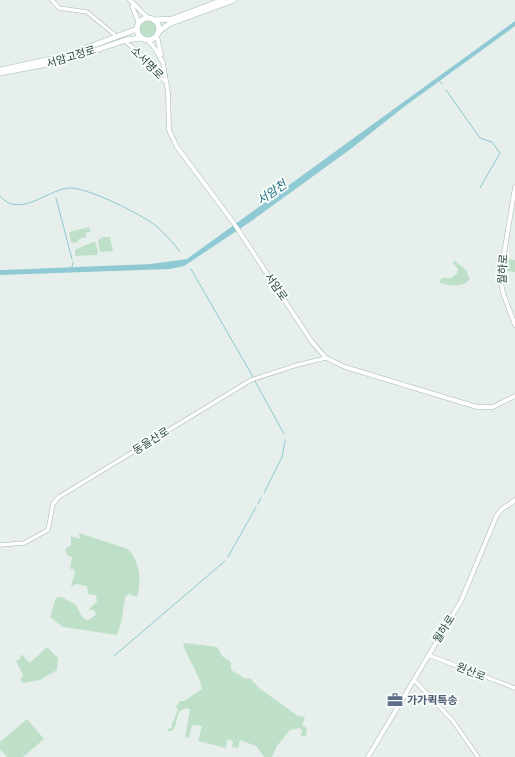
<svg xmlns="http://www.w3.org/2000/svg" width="515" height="757" font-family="'Source Sans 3','Noto Sans KR',sans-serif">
  <rect width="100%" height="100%" fill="#e6efeb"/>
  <g fill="#bfe0c8">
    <circle cx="148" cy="29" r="8"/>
    <path d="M89 227 91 231 86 233V237L79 239 78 242 71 243 69 232Z"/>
    <path d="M103 237H110L113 251 100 252 98 240Z"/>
    <path d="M95 241 98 252 97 255 75 256V250Z"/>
    <path d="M506 259 515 260V272L504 271Z"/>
    <path d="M454 260 466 270 470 279C463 288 449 286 440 283L441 278H451L457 273 458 269 453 263Z"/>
    <path d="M79 533 128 549C140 562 142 581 137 597L129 594 125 597 122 619 117 635 63 627 50 617 56 598 61 597 75 604 83 618 88 620 96 615 95 611 89 609 97 602 96 595 88 594 87 586 76 584 72 587 71 584 75 575 74 569H70L72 557 67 555 65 549 71 545V536L80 539Z"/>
    <path d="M185 643 217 647 222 656 231 662V670L246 679 250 678 259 688 298 716 305 717 302 725 307 728 306 736H301L302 731 300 728 290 730 277 746 272 757H264L256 746 240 740 238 748 232 747 233 742 230 739 227 740 226 748 198 741 202 726 192 725 189 738 185 737 190 710 187 708 180 711C175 718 178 725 172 731H168V729L172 727V722H173L178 710 176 707 180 701H184L202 689 200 681 183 645Z"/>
    <path d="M47 647 58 658 57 670 40 680 23 683 20 680 23 675 16 661 20 659 21 654 30 663Z"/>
    <path d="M27 719 44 739 23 757H7L0 749V742Z"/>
  </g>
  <path fill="#8ec9d4" d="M515 21V26L405 106 352 148 250 222 184 266 170 269 0 275V270H4L151 264 187 259Z"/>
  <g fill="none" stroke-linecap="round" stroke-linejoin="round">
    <g stroke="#8ec9d4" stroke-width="1">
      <path d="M439 80 442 84"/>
      <path d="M446 90 480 138 492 142 500 153 480 188"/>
      <path d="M0 196C20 220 48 188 71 188 91 189 138 213 155 225 164 233 173 242 180 252"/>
      <path d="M56 198 72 259"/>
      <path d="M72 267 73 262"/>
      <path d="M191 269 253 377"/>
      <path d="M255 381 284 434"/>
      <path d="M264 493 282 457 285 441"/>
      <path d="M258 504 261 498"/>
      <path d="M228 557 256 507"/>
      <path d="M114 656 225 561"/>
    </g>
    <defs>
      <g id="minor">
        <path d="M52 0 59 8 87 12 115 35"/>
        <path d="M127 43C134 49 141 53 147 60 155 68 156 77 167 82"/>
        <path d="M0 545 24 543 48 530 53 504 59 497 251 380 297 365 326 358"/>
        <path d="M428 655 515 688"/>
        <path d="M414 680 453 721 478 757"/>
      </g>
      <g id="tertiary">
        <path d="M130 0 148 18"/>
        <path d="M132 6 139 23"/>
        <path d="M157 36 161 55"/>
        <path d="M148 40 156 50 163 63 168 93 169 130 177 147 233 222 312 342 326 358 345 367 477 407H493L515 396"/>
        <path d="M515 187 500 278 503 293 515 325"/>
        <path d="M368 757 461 601 497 515 501 510 515 500"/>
      </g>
      <g id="secondary">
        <circle cx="148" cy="29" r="11"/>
        <path d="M154 20 172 19 223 0"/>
        <path d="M158 32 169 24 234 0"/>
        <path d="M0 70 65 56 137 29"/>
        <path d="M0 73 64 61 126 40 142 38"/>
      </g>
    </defs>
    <use href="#minor" stroke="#a8b8b2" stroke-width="4.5"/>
    <use href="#tertiary" stroke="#a8b8b2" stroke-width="5"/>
    <use href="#secondary" stroke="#a4bbb3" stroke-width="6"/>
    <use href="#minor" stroke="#fff" stroke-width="3.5"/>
    <use href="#tertiary" stroke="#fff" stroke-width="4"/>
    <use href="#secondary" stroke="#fff" stroke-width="5"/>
  </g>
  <defs>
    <symbol id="office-bare" viewBox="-9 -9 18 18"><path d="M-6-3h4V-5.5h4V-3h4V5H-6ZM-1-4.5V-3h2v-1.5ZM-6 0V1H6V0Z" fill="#5c6f8a" stroke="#f7fbf9" stroke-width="2.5" paint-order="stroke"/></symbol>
  </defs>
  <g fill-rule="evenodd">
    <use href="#office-bare" x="384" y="689" width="22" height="22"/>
  </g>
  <g text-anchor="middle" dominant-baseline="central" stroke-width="4" stroke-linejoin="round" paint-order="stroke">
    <g font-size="11" fill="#24423a" stroke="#f7fbf9">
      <text transform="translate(71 57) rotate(-17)">서암고정로</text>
      <text transform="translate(147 63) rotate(45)">소서명로</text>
      <text transform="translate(503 269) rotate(-87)">월하로</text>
      <text transform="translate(276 287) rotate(55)">서암로</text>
      <text transform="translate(151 441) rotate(-32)">동을산로</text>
      <text transform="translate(444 629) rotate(-58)">월하로</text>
      <text transform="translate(471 672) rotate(22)">원산로</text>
    </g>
    <g font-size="11" font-weight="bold" fill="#4e5e75" stroke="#f7fbf9" text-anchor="start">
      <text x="407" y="700">가가퀵특송</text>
    </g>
    <g font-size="12" font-style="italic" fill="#1c6f80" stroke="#f7fbf9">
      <text transform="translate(272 193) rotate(-35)">서암천</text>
    </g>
  </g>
</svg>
